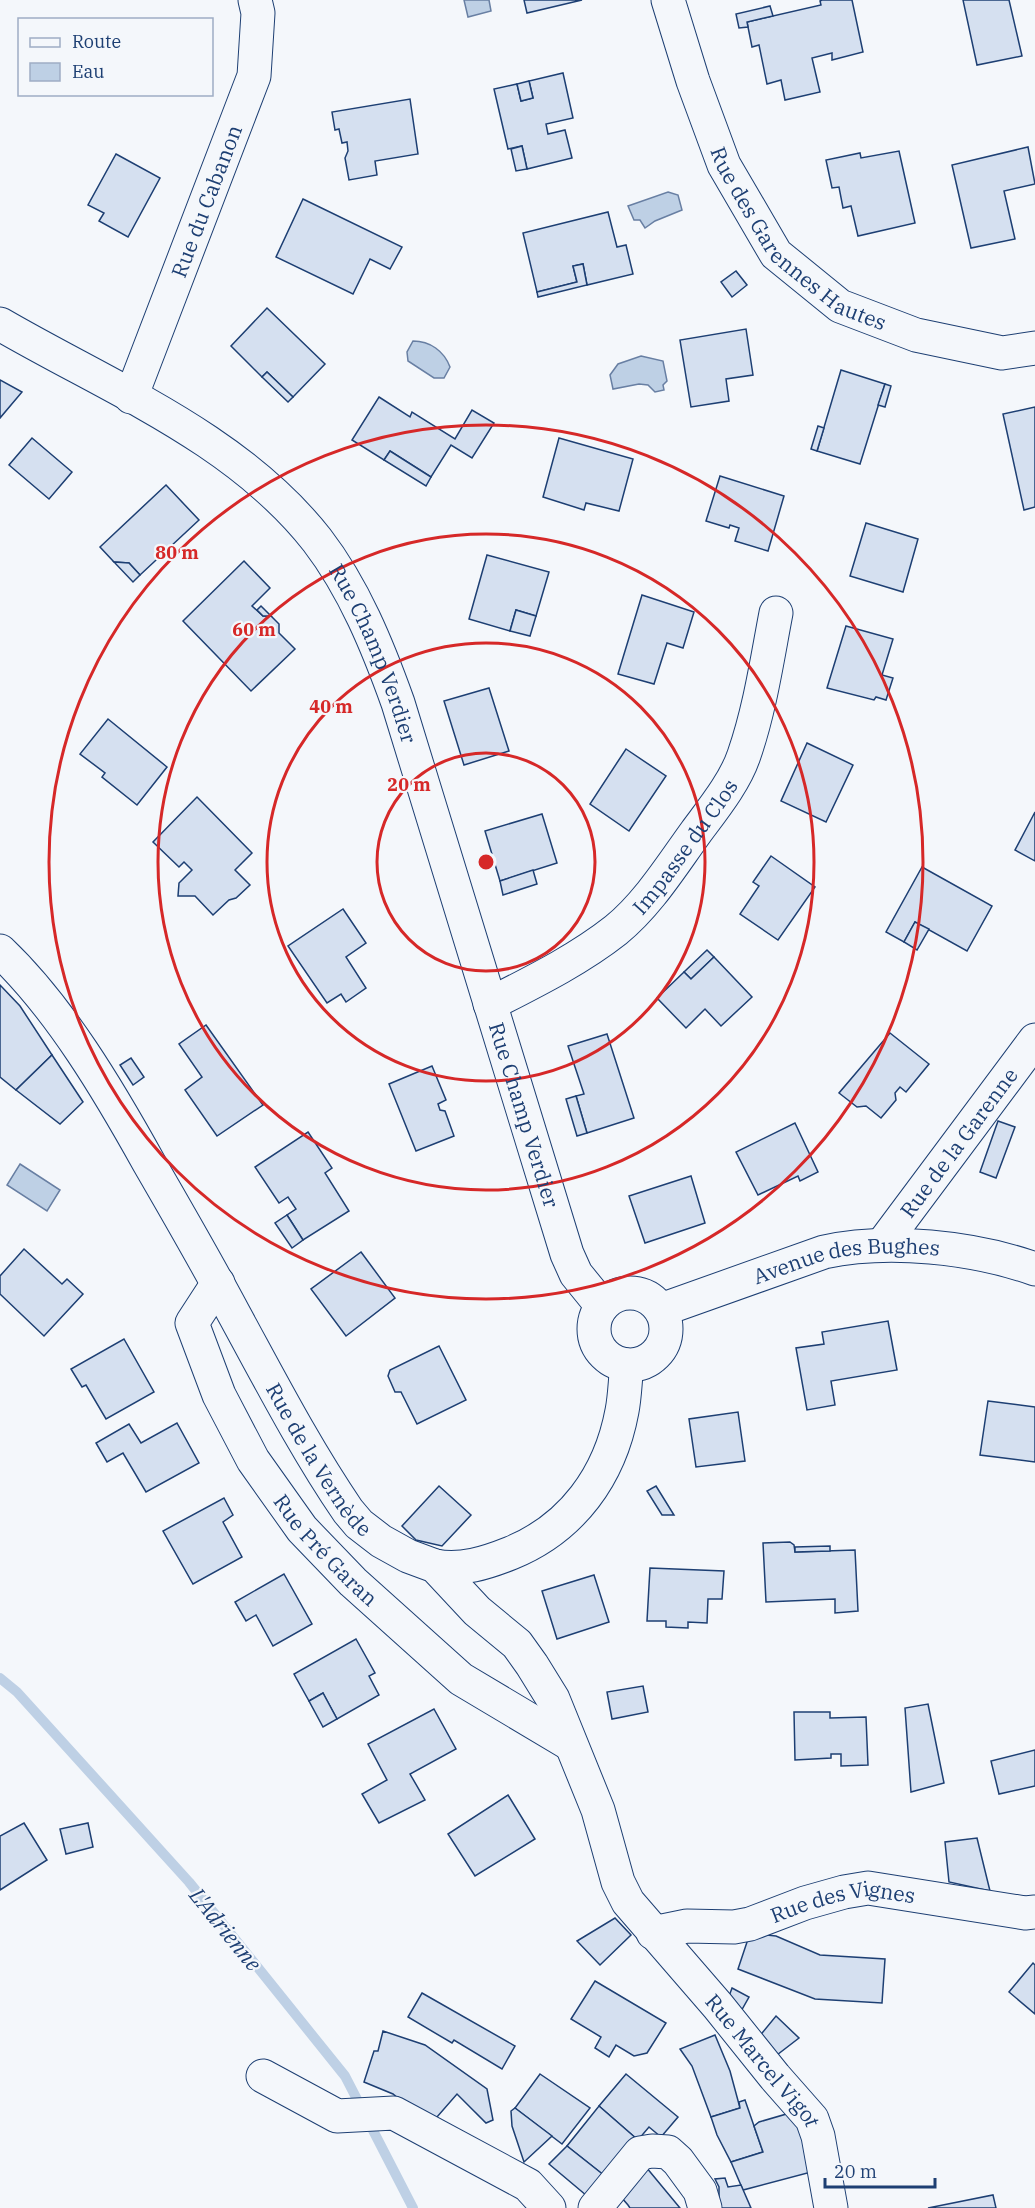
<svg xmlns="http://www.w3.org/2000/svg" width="1035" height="2208" font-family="'IBM Plex Serif',serif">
  <rect width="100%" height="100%" fill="#f4f7fb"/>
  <g fill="#bed0e5" stroke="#687fa3" stroke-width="1.5">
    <path d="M464 0H489L491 11 468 17Z"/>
    <path d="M668 192 678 195 682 210 655 221 645 228 640 220H634L628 206Z"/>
    <path d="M413 341C430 341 444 351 450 367L444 378H434L408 361 407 352Z"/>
    <path d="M641 356 663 361 667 381 663 385 664 390 655 392 648 385 639 384 613 389 610 375 618 364Z"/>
    <path d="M20 1164 60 1190 47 1211 7 1185Z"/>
  </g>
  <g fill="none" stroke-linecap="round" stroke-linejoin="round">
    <path stroke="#bed0e5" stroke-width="10" d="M0 1678 17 1692 189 1882 345 2076 413 2208"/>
  </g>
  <g fill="#d5e0f0" stroke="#1d3f73" stroke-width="1.5">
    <path d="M524 0H582L527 13Z"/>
    <path d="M852 0 863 52 832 60V53L812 58 820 92 785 100 781 80 767 84 759 45 752 47 747 22 821 5 820 1 822 0Z"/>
    <path d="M963 0H1009L1022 56 977 65Z"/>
    <path d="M770 6 773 16 747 22 748 27 739 28 736 14Z"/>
    <path d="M563 73 573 118 546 124 548 134 565 130 572 158 527 169 522 146 508 149 494 89 517 84 521 101 533 98 529 81Z"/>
    <path d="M529 81 533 98 521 101 517 84Z"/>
    <path d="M410 99 418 154 375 161 377 175 349 180 345 158 348 151 347 142 342 143 339 129 335 130 332 112Z"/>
    <path d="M522 146 527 169 516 171 511 149Z"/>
    <path d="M1028 147 1035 184 1004 191 1015 239 971 248 952 165Z"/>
    <path d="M899 151 915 223 858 236 851 206 843 208 839 187 832 188 826 160 860 153 861 158Z"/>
    <path d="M116 154 160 178 128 237 99 221 104 213 88 205Z"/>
    <path d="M303 199 402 247 390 269 370 259 353 294 276 257Z"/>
    <path d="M608 212 617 247 626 245 633 274 587 285 583 264 573 266 577 282 537 292 523 233Z"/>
    <path d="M583 264 587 285 538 297 537 292 577 282 573 266Z"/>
    <path d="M736 271 747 285 732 297 721 282Z"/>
    <path d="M267 308 325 364 293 397 267 372 262 377 231 346Z"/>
    <path d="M746 329 753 375 726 379 729 401 691 407 680 340Z"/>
    <path d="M841 370 885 384 860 464 817 451Z"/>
    <path d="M267 372 293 397 288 402 262 377Z"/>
    <path d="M0 380 22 392 0 418Z"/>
    <path d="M885 384 891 386 885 407 878 405Z"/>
    <path d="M379 397 410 417 412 412 455 439 472 410 494 423 472 458 451 445 431 477 390 451 384 460 352 440Z"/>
    <path d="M1035 407V507L1024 510 1003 414Z"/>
    <path d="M818 426 824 428 817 451 811 449Z"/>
    <path d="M32 438 72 472 49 499 9 465Z"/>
    <path d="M559 438 633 459 619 511 586 503 584 510 543 497Z"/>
    <path d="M390 451 431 477 426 486 384 460Z"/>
    <path d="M720 476 784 496 768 551 735 541 739 528 730 525 729 528 706 521Z"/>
    <path d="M166 485 199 520 140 575 129 563 114 562 100 547Z"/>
    <path d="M866 523 918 539 903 592 850 576Z"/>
    <path d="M487 555 549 572 536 616 516 610 510 631 469 619Z"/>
    <path d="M244 561 270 588 252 606 263 616H271L279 624V633L295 649 251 691 183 621Z"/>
    <path d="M114 562 129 563 140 575 133 582Z"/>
    <path d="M642 595 694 612 683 648 667 643 654 684 618 674Z"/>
    <path d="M261 606 271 616H263L257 610Z"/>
    <path d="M516 610 536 616 530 636 510 631Z"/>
    <path d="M846 626 893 639 882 675 893 678 886 700 876 697 874 700 827 688Z"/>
    <path d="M489 688 509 751 464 765 444 701Z"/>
    <path d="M108 719 167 767 137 805 102 777 105 773 80 754Z"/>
    <path d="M807 743 853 765 826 822 781 801Z"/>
    <path d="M626 749 666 776 629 831 590 804Z"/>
    <path d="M197 797 252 853 235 870 250 885 236 898 229 900 213 915 195 896H178L179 883 192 870 184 862 179 867 153 842Z"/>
    <path d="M1035 812V861L1015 850Z"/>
    <path d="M542 814 557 863 500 881 485 831Z"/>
    <path d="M771 856 815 887 778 940 740 914 759 886 753 882Z"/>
    <path d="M922 867 992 906 967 951 915 922 904 942 886 932Z"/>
    <path d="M533 870 537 884 503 895 500 881Z"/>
    <path d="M343 909 366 943 346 957 366 988 346 1002 341 994 327 1003 288 946Z"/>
    <path d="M915 922 929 929 917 950 904 942Z"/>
    <path d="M707 950 714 957 691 979 684 972Z"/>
    <path d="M714 957 752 997 721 1026 705 1009 686 1028 657 998 684 972 691 979Z"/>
    <path d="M0 985 20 1006 52 1055 16 1090 0 1077Z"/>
    <path d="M206 1025 263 1105 217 1136 185 1090 202 1077 179 1044Z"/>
    <path d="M890 1033 929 1064 906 1092 900 1087 895 1093 896 1100 881 1118 866 1106 857 1107 839 1093Z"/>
    <path d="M607 1034 634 1118 587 1133 576 1096 584 1094 568 1046Z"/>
    <path d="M52 1055 83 1102 60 1124 16 1090Z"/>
    <path d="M131 1058 144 1077 133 1085 120 1065Z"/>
    <path d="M432 1066 446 1100 438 1104 440 1110 445 1111 454 1136 416 1151 389 1084Z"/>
    <path d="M576 1096 587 1133 577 1136 566 1099Z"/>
    <path d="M998 1121 1015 1127 996 1178 980 1172Z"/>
    <path d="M795 1123 818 1172 800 1181 798 1176 758 1195 736 1152Z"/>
    <path d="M308 1132 332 1168 325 1173 349 1211 303 1240 287 1215 296 1209 288 1197 279 1203 255 1167Z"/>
    <path d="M691 1176 705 1223 645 1243 629 1196Z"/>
    <path d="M287 1215 303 1240 292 1248 275 1223Z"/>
    <path d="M24 1249 62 1284 67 1279 83 1294 44 1336 0 1294V1276Z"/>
    <path d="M361 1252 395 1298 346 1336 311 1289Z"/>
    <path d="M888 1321 897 1370 831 1381 835 1405 807 1410 796 1348 824 1344 822 1332Z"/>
    <path d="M124 1339 154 1392 106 1419 86 1385 82 1387 71 1369Z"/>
    <path d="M439 1346 466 1400 417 1424 401 1392H395L388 1376 390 1370Z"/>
    <path d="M988 1401 1035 1407V1462L980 1455Z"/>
    <path d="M738 1412 745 1461 696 1467 689 1419Z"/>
    <path d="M177 1423 199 1463 146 1492 123 1453 107 1462 96 1443 129 1424 141 1443Z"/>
    <path d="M439 1486 471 1515 442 1546 416 1540 402 1526Z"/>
    <path d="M656 1486 674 1515H662L647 1491Z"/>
    <path d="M224 1498 233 1515 223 1522 242 1557 193 1584 163 1531Z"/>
    <path d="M790 1542 794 1545 795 1552 855 1550 858 1611 835 1613V1599L766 1602 763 1543Z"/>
    <path d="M830 1546V1551L795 1552V1547Z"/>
    <path d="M650 1568 724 1571 722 1599H708L707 1623 688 1622V1628L666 1627V1621H647Z"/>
    <path d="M284 1574 312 1624 273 1646 256 1615 246 1621 235 1602Z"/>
    <path d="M594 1575 609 1622 557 1639 542 1591Z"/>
    <path d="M356 1639 375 1673 369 1676 379 1695 337 1719 323 1693 309 1701 294 1674Z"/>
    <path d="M643 1686 648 1712 612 1719 607 1692Z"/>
    <path d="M323 1693 337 1719 323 1727 309 1701Z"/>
    <path d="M928 1704 944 1783 911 1792 905 1708Z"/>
    <path d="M434 1709 456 1749 410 1774 425 1800 379 1823 362 1794 387 1780 368 1744Z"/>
    <path d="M794 1712H830V1718L866 1717 868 1765 841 1766V1754H831V1758L795 1760Z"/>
    <path d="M1035 1750V1786L999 1794 991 1761Z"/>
    <path d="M508 1795 535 1839 475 1876 448 1834Z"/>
    <path d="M24 1823 47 1860 0 1890V1836Z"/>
    <path d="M88 1823 93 1847 66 1854 60 1829Z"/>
    <path d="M977 1838 990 1891 949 1882 945 1842Z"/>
    <path d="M615 1918 631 1935 600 1965 577 1941Z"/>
    <path d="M750 1933 776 1936 820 1955 885 1959 882 2003 815 1999 738 1969Z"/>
    <path d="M1033 1963 1035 1965V2014L1009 1992Z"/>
    <path d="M595 1981 666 2023 647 2053 634 2056 616 2045 609 2057 595 2048 601 2037 571 2019Z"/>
    <path d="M732 1988 749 1997 740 2013 728 1999Z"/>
    <path d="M422 1993 515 2046 502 2069 454 2040 452 2043 408 2017Z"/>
    <path d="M776 2016 799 2038 773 2058 758 2038Z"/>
    <path d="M383 2031 425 2045 487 2089 493 2120 486 2123 457 2094 430 2125 393 2094 364 2082 374 2051H378Z"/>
    <path d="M715 2035 730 2071 740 2108 711 2117 692 2066 680 2049Z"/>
    <path d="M540 2074 590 2108 562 2144 515 2108Z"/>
    <path d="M626 2074 678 2117 661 2137 649 2127 638 2140 599 2106Z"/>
    <path d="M745 2100 763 2152 731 2162 717 2135 711 2117 740 2108 739 2102Z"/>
    <path d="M599 2106 638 2140 610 2180 567 2146Z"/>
    <path d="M515 2108 552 2136 524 2162 512 2126 511 2111Z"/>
    <path d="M790 2113 809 2148 815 2171 743 2190 731 2162 763 2152 754 2126 759 2122Z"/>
    <path d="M567 2146 610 2180 593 2201 549 2164Z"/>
    <path d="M646 2167 680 2208H630L628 2205 615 2190Z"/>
    <path d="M725 2178 728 2187 741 2185 751 2208H719V2187L715 2179Z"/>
    <path d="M993 2195 996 2208H928Z"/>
  </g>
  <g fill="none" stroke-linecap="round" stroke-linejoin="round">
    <defs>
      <g id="street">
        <path id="s1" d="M668 0 693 81 724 165 776 254 840 306 916 335 1002 353 1035 348"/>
        <path id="s2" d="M0 324C110 388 237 438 317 540 354 588 378 647 398 703L567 1254 576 1274 602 1306"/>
        <path id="s3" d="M131 397 254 76 258 13 255 0"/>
        <path id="s4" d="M0 951C60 1008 109 1091 149 1163 178 1213 207 1263 234 1314 270 1380 305 1448 348 1511L359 1524 381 1541 408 1556 435 1566 477 1611 517 1644 532 1665 553 1699 598 1810 618 1882 628 1902 718 2006 775 2077 812 2119 818 2136 831 2208"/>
        <path id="s5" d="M490 1004C533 982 578 960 616 930 648 904 672 865 696 832 713 809 735 782 744 755 760 709 767 660 776 613"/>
        <path id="s6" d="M882 1245 1035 1040"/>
        <path id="s7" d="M218 1283 192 1323 219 1395 253 1460 302 1529 353 1582 461 1679 570 1744"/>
        <circle cx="630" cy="1329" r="36"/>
        <path id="s8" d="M661 1310 824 1252C888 1238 973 1247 1035 1269"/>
        <path d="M435 1566C461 1571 486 1563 511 1553 572 1528 610 1476 622 1411 625 1396 625 1380 627 1365"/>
        <path id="s9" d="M653 1933 687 1926 734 1927 750 1924 805 1903 844 1892 868 1888 1025 1913 1035 1912"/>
        <path d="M263 2076 337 2116 394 2113 528 2185 549 2208"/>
        <path d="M595 2208 640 2153 652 2151 668 2152 678 2161 700 2191 705 2208"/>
      </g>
    </defs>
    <use href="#street" stroke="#1d3f73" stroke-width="35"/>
    <use href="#street" stroke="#f4f7fb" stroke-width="33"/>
  </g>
  <g fill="none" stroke="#d62828" stroke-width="3">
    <circle cx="486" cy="862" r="109"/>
    <circle cx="486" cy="862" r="219"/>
    <circle cx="486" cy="862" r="328"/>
    <circle cx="486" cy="862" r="437"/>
  </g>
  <g text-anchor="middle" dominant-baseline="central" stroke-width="4.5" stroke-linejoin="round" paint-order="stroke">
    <g font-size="21" fill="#1d3f73" stroke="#f4f7fb">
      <text stroke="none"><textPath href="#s3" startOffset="210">Rue du Cabanon</textPath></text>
      <text stroke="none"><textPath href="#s1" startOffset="282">Rue des Garennes Hautes</textPath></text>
      <text stroke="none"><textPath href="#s2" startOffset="514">Rue Champ Verdier</textPath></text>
      <text stroke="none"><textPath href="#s5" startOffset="255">Impasse du Clos</textPath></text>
      <text stroke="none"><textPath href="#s2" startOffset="1000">Rue Champ Verdier</textPath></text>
      <text stroke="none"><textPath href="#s6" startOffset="128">Rue de la Garenne</textPath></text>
      <text stroke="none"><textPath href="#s8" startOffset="194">Avenue des Bughes</textPath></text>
      <text stroke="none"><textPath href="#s4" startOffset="602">Rue de la Vernède</textPath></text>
      <text stroke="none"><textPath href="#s7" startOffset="314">Rue Pré Garan</textPath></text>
      <text stroke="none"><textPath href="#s9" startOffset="195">Rue des Vignes</textPath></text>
      <text stroke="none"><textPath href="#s4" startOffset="1370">Rue Marcel Vigot</textPath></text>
    </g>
    <g font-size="22" font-style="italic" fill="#1d3f73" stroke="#f4f7fb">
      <text transform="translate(226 1929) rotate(51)">L'Adrienne</text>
    </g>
  </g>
  <circle cx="486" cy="862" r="9" fill="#d62828" stroke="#f4f7fb" stroke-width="3"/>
  <g font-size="18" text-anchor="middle" font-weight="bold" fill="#d62828" stroke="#f4f7fb" stroke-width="4.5" stroke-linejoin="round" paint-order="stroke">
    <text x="177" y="559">80 m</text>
    <text x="254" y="636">60 m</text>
    <text x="331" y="713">40 m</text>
    <text x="409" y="791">20 m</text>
  </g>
  <rect x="18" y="18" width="195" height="78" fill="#f4f7fb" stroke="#9eadc5" stroke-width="1.5"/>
  <rect x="30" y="38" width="30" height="9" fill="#f4f7fb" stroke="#9eadc5" stroke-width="1.5"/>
  <text x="72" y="48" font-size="18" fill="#1d3f73">Route</text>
  <rect x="30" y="63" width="30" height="18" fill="#bed0e5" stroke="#9eadc5" stroke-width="1.5"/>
  <text x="72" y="78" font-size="18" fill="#1d3f73">Eau</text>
  <path d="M825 2178v9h110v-9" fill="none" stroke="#1d3f73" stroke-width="3"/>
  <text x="834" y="2178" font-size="18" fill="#1d3f73" stroke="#f4f7fb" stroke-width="4.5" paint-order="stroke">20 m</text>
</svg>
